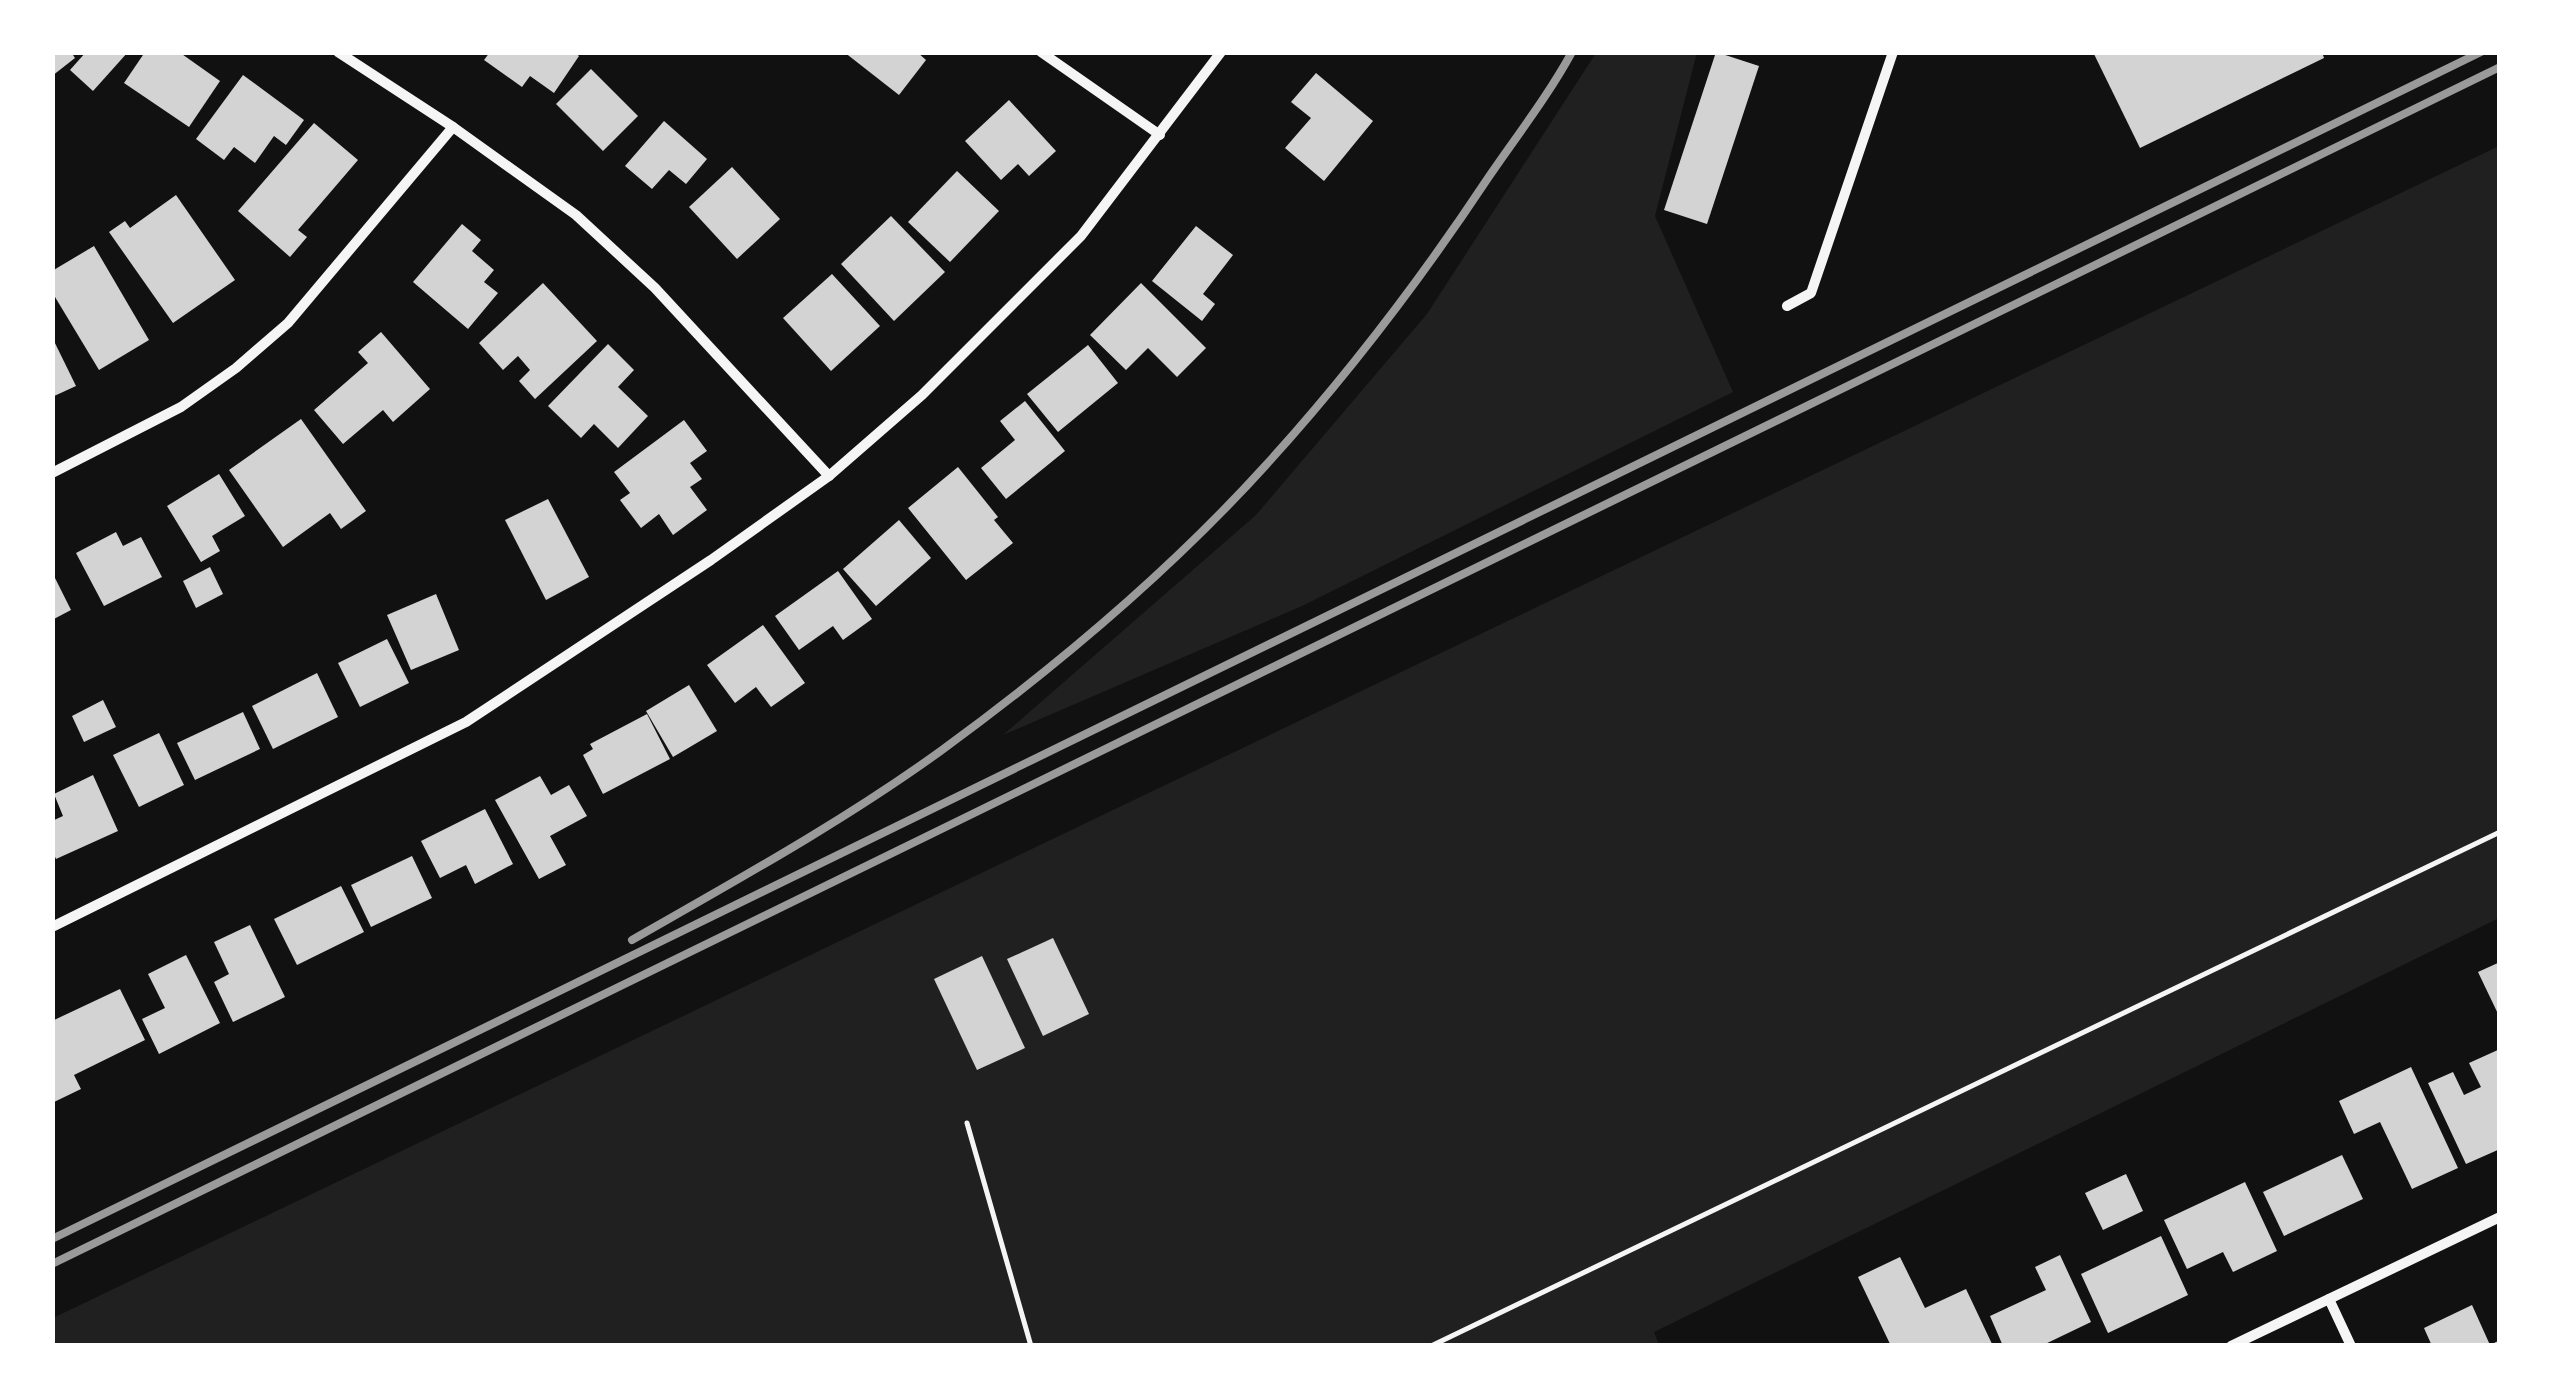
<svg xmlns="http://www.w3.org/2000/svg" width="2552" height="1398" font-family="'Times New Roman',serif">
  <rect width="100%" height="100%" fill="#111"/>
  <g fill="#202020">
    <path d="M1596 53 1695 52 1696 56 1655 216 1733 392 1302 606 1003 735 1256 515 1427 314Z"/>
    <path d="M2499 146V918L1654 1332 1659 1345 53 1346V1318Z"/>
  </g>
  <g fill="#d3d3d3">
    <path d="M52 52H71L75 58 52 76Z"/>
    <path d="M86 52H128L93 91 70 70Z"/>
    <path d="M145 52H179L220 81 189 127 124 83Z"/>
    <path d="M490 52H574L579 56 554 93 530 76 522 87 484 60Z"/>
    <path d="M844 52H917L926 60 899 95Z"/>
    <path d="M1716 52 1759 66 1707 224 1664 210Z"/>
    <path d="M2093 52H2322L2324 58 2140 148Z"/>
    <path d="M591 69 638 116 603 151 556 104Z"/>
    <path d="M1316 73 1373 121 1324 181 1285 148 1311 118 1291 102Z"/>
    <path d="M243 75 304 120 286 145 274 136 255 163 234 147 224 160 196 139Z"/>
    <path d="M1009 100 1056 151 1029 176 1018 164 1001 180 965 141Z"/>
    <path d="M664 121 707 159 686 184 669 170 652 189 625 166Z"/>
    <path d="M314 123 358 160 298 230 307 237 290 257 238 211Z"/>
    <path d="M732 167 780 219 737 259 689 207Z"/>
    <path d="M957 171 999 211 950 262 908 222Z"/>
    <path d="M176 195 235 280 173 323 109 232 125 221 130 228Z"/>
    <path d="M891 216 945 272 894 321 841 264Z"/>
    <path d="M462 224 481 240 472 251 494 270 484 282 498 293 468 329 413 282Z"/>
    <path d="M1196 226 1233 255 1203 294 1215 304 1202 321 1152 281Z"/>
    <path d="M94 246 149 340 99 370 52 292V271Z"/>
    <path d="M832 274 880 326 831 371 783 318Z"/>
    <path d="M543 283 597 341 535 399 519 381 530 370 518 356 503 370 479 343Z"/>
    <path d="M1141 283 1206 348 1177 377 1148 348 1126 370 1090 335Z"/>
    <path d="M381 332 430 389 393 422 383 410 343 444 314 410 368 363 358 352Z"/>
    <path d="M52 337 76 386 52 397Z"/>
    <path d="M608 344 634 370 618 387 648 416 618 448 594 424 581 438 548 406Z"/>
    <path d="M1088 345 1118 383 1058 432 1027 394Z"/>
    <path d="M1025 401 1065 451 1006 499 981 468 1015 440 1000 421Z"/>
    <path d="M301 419 366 511 341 529 330 513 283 547 229 470Z"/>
    <path d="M684 420 707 451 690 463 702 479 690 487 707 510 673 535 659 514 641 528 620 500 630 493 614 472Z"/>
    <path d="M958 467 998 517 994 520 1013 543 966 580 908 508Z"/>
    <path d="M219 474 245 516 212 536 220 551 201 562 167 506Z"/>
    <path d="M548 499 589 577 546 600 505 520Z"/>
    <path d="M899 520 931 558 876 606 843 569Z"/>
    <path d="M116 532 123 546 141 537 162 577 104 606 76 553Z"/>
    <path d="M210 567 223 594 196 608 183 581Z"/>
    <path d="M838 571 872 619 843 640 833 626 799 650 775 616Z"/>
    <path d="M52 572 71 610 52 620Z"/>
    <path d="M436 594 459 650 411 670 387 615Z"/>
    <path d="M763 625 805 683 771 707 756 687 735 703 707 665Z"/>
    <path d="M387 639 409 683 360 707 338 663Z"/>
    <path d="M317 673 338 717 273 749 252 706Z"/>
    <path d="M689 685 717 731 673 757 646 711Z"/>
    <path d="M103 700 116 727 84 742 72 716Z"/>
    <path d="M243 712 260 749 195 780 177 743Z"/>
    <path d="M647 714 670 759 603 794 583 755 593 749 590 744Z"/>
    <path d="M159 733 184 785 139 807 113 755Z"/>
    <path d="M93 775 118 831 56 859 52 850V821L63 816 54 794Z"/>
    <path d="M540 776 551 795 569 785 587 816 550 836 566 865 539 879 495 800Z"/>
    <path d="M485 809 513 864 475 884 466 865 440 878 421 841Z"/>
    <path d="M412 856 432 898 371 927 351 885Z"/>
    <path d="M341 886 364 932 297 965 274 919Z"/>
    <path d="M250 925 285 997 233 1022 214 982 229 974 214 942Z"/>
    <path d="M1053 938 1089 1014 1043 1036 1007 959Z"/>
    <path d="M186 955 220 1023 159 1054 142 1019 165 1008 148 974Z"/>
    <path d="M982 956 1025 1048 977 1070 934 979Z"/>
    <path d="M2500 962V1018L2478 972Z"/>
    <path d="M120 989 145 1040 74 1075 81 1089 52 1103V1021Z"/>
    <path d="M2500 1049V1149L2466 1164 2428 1083 2453 1072 2464 1095 2481 1087 2469 1063Z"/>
    <path d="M2411 1067 2458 1168 2412 1189 2380 1122 2354 1134 2339 1101Z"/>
    <path d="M2342 1155 2363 1199 2284 1236 2263 1192Z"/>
    <path d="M2126 1174 2143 1211 2103 1230 2085 1193Z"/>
    <path d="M2245 1182 2277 1251 2233 1272 2223 1252 2187 1269 2164 1220Z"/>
    <path d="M2161 1236 2188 1295 2108 1333 2081 1274Z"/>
    <path d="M2060 1255 2091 1322 2041 1346H2003L1990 1316 2046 1290 2035 1267Z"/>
    <path d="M1900 1257 1925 1308 1966 1289 1993 1346H1891L1858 1277Z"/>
    <path d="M2472 1305 2490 1345 2500 1340V1346H2432L2424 1328Z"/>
  </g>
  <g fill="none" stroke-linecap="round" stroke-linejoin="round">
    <g stroke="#f5f5f5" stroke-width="5">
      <path d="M967 1123 1031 1346"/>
      <path d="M1431 1346 2500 832"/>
    </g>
    <g stroke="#f5f5f5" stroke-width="10">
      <path d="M338 52 453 127 576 215 655 288 829 476"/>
      <path d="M1041 52 1160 135"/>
      <path d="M1787 306 1811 293 1893 52"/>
      <path d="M52 473 181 407 236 368 288 323 453 127"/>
      <path d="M52 927 466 722 711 560 829 476 922 395 1081 236 1221 52"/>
      <path d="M2329 1299 2351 1346"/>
      <path d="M2231 1346 2500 1217"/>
    </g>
    <g stroke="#9a9a9a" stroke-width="8">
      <path d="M632 940C737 880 844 821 942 750 1057 666 1170 571 1266 465 1347 376 1421 279 1488 178 1516 137 1548 96 1572 52"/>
      <path d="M52 1239 2481 52"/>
      <path d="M52 1264 2500 67"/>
    </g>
  </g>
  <rect width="2552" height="1398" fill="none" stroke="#ffffff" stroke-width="110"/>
</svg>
